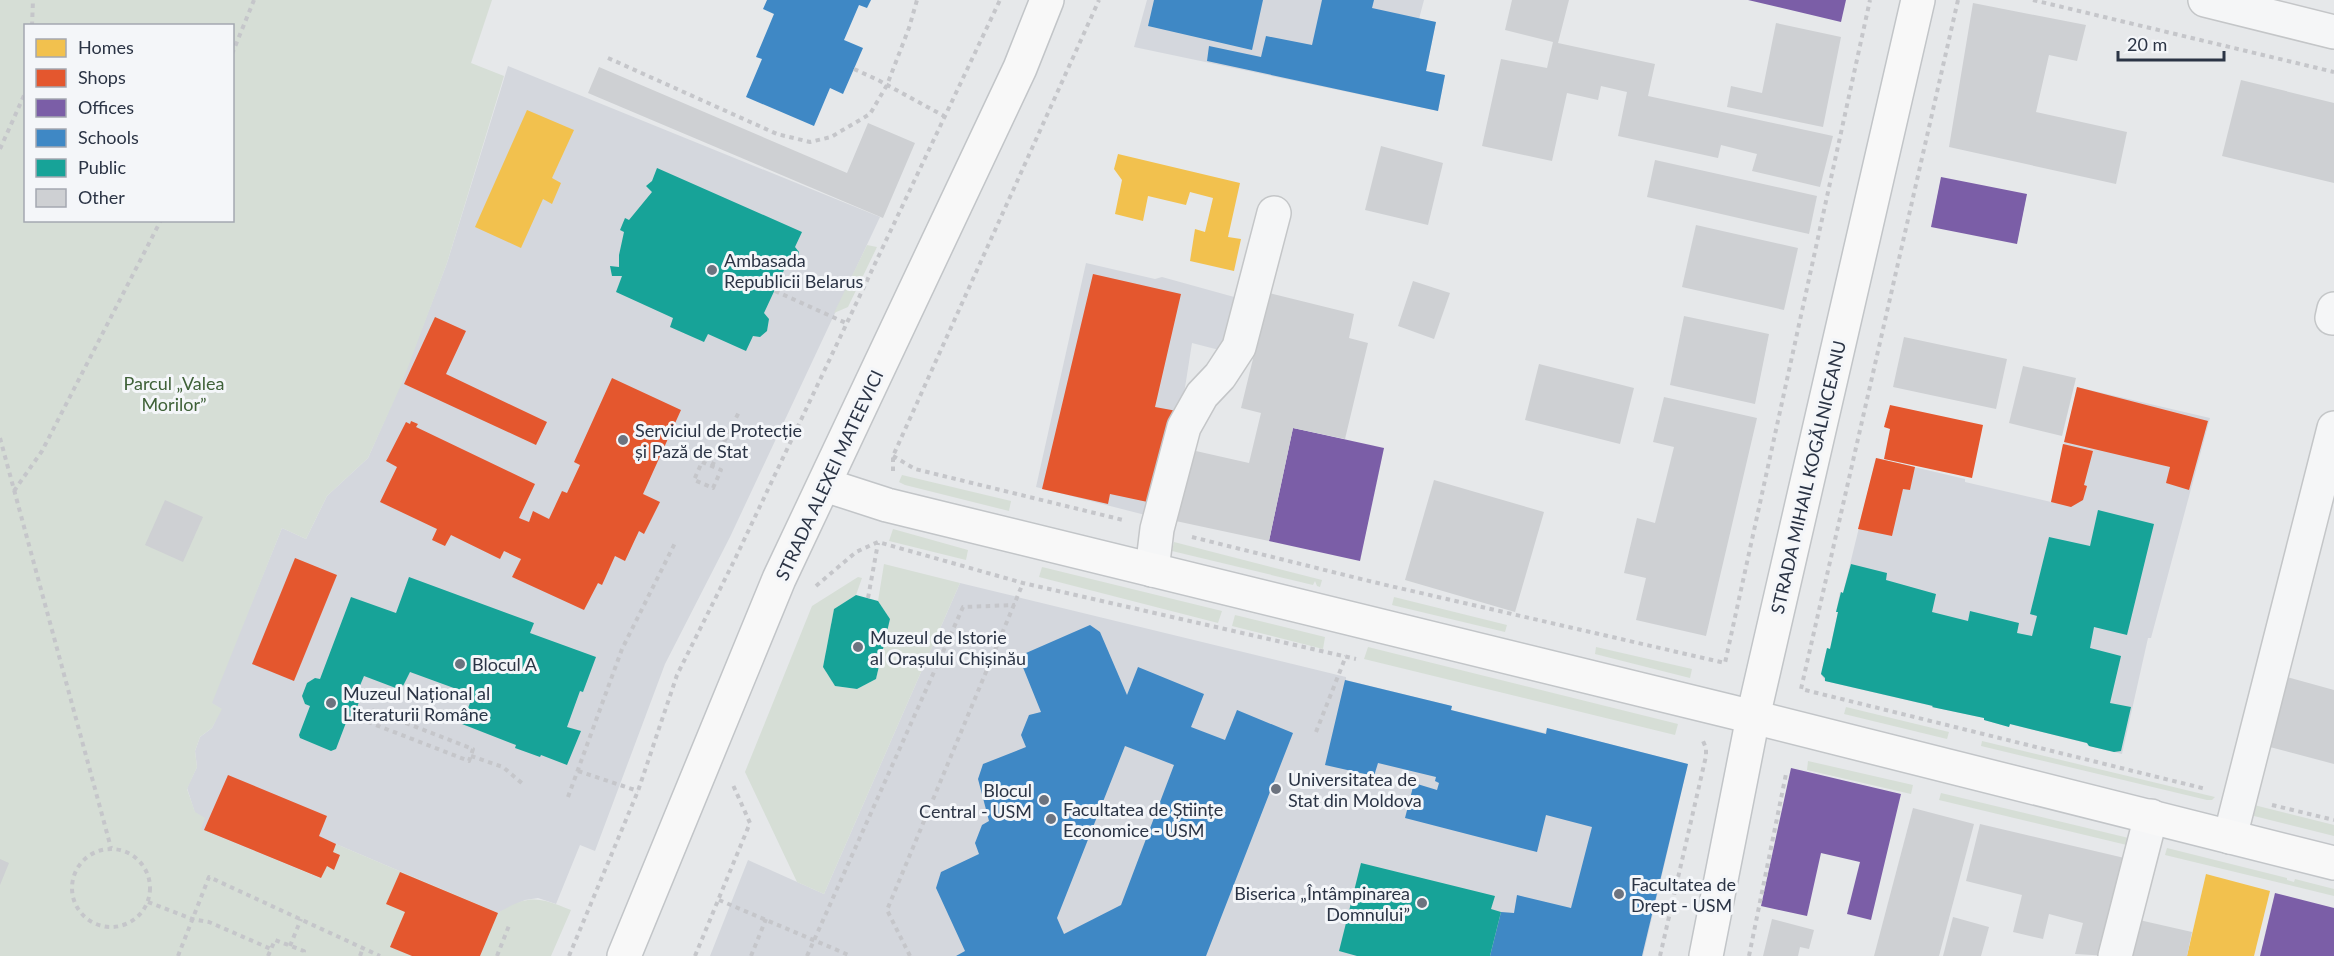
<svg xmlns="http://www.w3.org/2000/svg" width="2334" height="956" font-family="Lato,sans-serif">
  <rect width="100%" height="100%" fill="#e6e8ea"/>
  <g fill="#d4d7dd">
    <path d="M1147 0H1424L1419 19 1436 22 1426 71 1445 75 1438 111 1134 47Z"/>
    <path d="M508 66 880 217 730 537 665 664 595 851 580 845 556 904 538 898 525 900 498 913 336 844 334 870 321 878 200 829 187 788 197 767 195 751 200 737 212 728 221 709 211 703 282 528 306 539 327 496 368 458 401 383 447 263Z"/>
    <path d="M1086 263 1155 279 1162 277 1245 300 1231 353 1192 343 1175 451 1157 518 1036 487Z"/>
    <path d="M2077 387 2210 418 2151 638H2148L2122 754 2089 746 2086 743 2010 724 2009 727 1984 720V718L1932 707V706L1825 681 1821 674 1827 648 1830 649 1838 612H1836L1840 592 1843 593 1876 458 1965 479V482L2051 502Z"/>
    <path d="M960 583 1346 677V680L1452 706 1451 710 1545 733 1547 728 1688 764 1643 956H710L748 860 824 894Z"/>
  </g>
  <g fill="#d6ded6" fill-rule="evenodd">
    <path d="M0 0H492L471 63 504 76 447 263 402 383 368 458 327 496 306 539 282 528 212 703 222 709 212 728 200 737 195 751 197 767 187 789 195 812 205 818 201 829 320 878 327 866 334 869 333 852 336 844 498 913C529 894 538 897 571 910L551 956H0ZM26 26H232V220H26Z"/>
    <path d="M867 245 877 247 848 307 834 313Z"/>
    <path d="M902 475 1011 501 1009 511 905 485 899 482Z"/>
    <path d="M893 529 968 550 966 560 889 541Z"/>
    <path d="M1174 542 1322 580 1320 587 1317 586 1315 581 1313 585 1172 551Z"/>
    <path d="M884 564 960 583 824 894 797 882 745 772 812 606 858 577 862 578 856 595 834 609 823 667 835 686 857 689 876 679 890 619 878 601Z"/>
    <path d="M1042 567 1222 611 1218 623 1039 577Z"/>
    <path d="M1394 597 1507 625 1505 632 1392 605Z"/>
    <path d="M1235 615 1325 637 1323 649 1232 626Z"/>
    <path d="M1368 647 1678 724 1675 735 1364 659Z"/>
    <path d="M1596 647 1692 669 1690 678 1595 654Z"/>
    <path d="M1846 707 1949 732 1947 739 1844 714Z"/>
    <path d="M1982 741 2215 797 2212 800H2207L1981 746Z"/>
    <path d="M1808 761 1913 785 1911 794 1807 770Z"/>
    <path d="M1941 793 2137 840 2135 847 1939 800Z"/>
    <path d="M2246 803 2334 825V836L2250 815Z"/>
    <path d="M2167 848 2287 878V880L2294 882 2295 879 2334 889V896L2165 855Z"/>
  </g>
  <g fill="#f2c14e">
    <path d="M527 110 574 130 552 178 561 183 552 204 543 199 521 248 475 227Z"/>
    <path d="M1118 154 1240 183 1228 237 1241 239 1234 271 1190 261 1195 229 1205 232 1213 198 1190 192 1186 205 1148 196 1143 221 1115 214 1122 180 1114 169Z"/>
    <path d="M2206 874 2270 891 2254 956H2187Z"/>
  </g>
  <g fill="#e4572e">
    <path d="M1093 274 1181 294 1155 407 1177 411 1157 504 1110 494 1108 504 1042 489Z"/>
    <path d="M435 317 466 331 446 374 547 422 536 445 404 384Z"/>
    <path d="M612 378 681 410 643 494 660 502 644 534 639 531 625 561 615 556 602 585 598 583 584 610 512 577 521 559 504 551 500 559 451 535 445 546 432 540 437 529 380 502 397 467 386 461 406 422 410 424 411 421 418 424 416 427 535 484 519 518 529 522 533 511 549 519 562 491 567 493 580 465 574 462Z"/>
    <path d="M2077 387 2208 421 2189 490 2166 483 2170 467 2064 442Z"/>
    <path d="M1890 405 1983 425 1972 478 1884 459 1890 429 1884 427Z"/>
    <path d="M2063 444 2093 451 2084 485 2087 486 2083 500 2071 507 2051 502Z"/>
    <path d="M1876 458 1915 467 1910 490 1903 489 1892 536 1858 529Z"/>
    <path d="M295 558 337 575 294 681 252 664Z"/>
    <path d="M228 775 327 816 319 836 336 844 333 852 340 855 334 870 327 866 321 878 204 830Z"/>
    <path d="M400 872 498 913 480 956H412L390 947 405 912 386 904Z"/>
  </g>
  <g fill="#7b5ea7">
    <path d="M1748 0H1846L1841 22Z"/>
    <path d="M1941 177 2027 194 2017 244 1931 227Z"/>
    <path d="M1293 428 1384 448 1360 561 1269 541Z"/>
    <path d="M1791 768 1901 794 1871 920 1847 914 1860 862 1821 853 1807 916 1761 906Z"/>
    <path d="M2275 893 2334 908V956H2260Z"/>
  </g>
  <g fill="#3f88c5" fill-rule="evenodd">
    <path d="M767 0H871L867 8 859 5 844 40 863 48 843 94 830 88 814 126 746 97 762 59 756 57 774 14 763 9Z"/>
    <path d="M1154 0H1263L1252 50 1148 26Z"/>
    <path d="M1322 0H1374L1372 8 1436 22 1426 71 1445 75 1438 111 1207 61 1209 46 1261 57 1266 36 1312 45Z"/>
    <path d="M1090 625 1100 632 1127 695 1138 667 1204 694 1191 727 1225 740 1237 710 1293 733 1206 956H956L965 951 936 888 941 872 979 854 975 843 982 825 989 821 978 779 983 764 1026 747 1021 735 1029 715 1041 712 1022 665 1026 653ZM1125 746 1174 765 1121 905 1064 934 1057 918Z"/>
    <path d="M1345 680 1452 706 1451 710 1546 734 1547 728 1688 764 1642 956H1490L1501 912 1514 913 1517 895 1571 908 1592 827 1546 815 1537 852 1405 818 1414 783 1437 790 1439 783 1435 781 1436 777 1378 763 1374 776 1325 765Z"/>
  </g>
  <g fill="#17a398">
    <path d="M657 168 802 232 795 247 799 252V263L784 270 764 313 769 319 767 331 760 337 753 336 746 351 708 334 704 342 670 327 673 318 616 292 622 276H612L610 266 619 267V255L624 232 620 230 625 218 629 220 652 192 646 186 652 181Z"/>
    <path d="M2098 510 2154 524 2127 635 2094 627 2090 648 2121 656 2110 703 2131 707 2121 751 2114 752 2089 746 2087 743 2010 724 2009 727 1984 720V718L1932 707 1933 706 1825 681V678L1821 674 1827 648 1830 649 1838 612H1836L1841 592 1843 593 1851 564 1887 573 1886 580 1936 594 1932 612 1968 621 1970 611 2019 623 2017 633 2032 636 2037 616 2030 614 2049 537 2090 546Z"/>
    <path d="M409 577 534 623 530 633 596 657 583 692 580 691 567 727 581 731 567 765 541 755 540 757 515 748 516 745 462 724 473 695 410 672 401 690 364 676 356 695 361 696 352 722 347 720 336 749 331 751 300 738 299 735 310 706 305 704 302 696 307 683 315 678 320 679 351 597 396 613Z"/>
    <path d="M856 595 878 601 890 619 876 679 857 689 835 686 823 667 834 609Z"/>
    <path d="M1361 863 1495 896 1491 909 1501 912 1490 956H1357L1339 951Z"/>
  </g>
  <g fill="#ced0d3">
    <path d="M1512 0H1569L1558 43 1655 64 1648 96 1833 136 1820 187 1752 171 1757 154 1721 145 1718 158 1618 136 1627 92 1601 86 1598 100 1567 93 1552 161 1482 146 1501 59 1547 68 1553 42 1505 30Z"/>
    <path d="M1973 3 2086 25 2077 61 2049 55 2036 112 2127 132 2116 184 1949 147Z"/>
    <path d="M1776 23 1841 37 1823 127 1727 107 1731 86 1762 93Z"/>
    <path d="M599 67 847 173 868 123 915 143 883 218 588 93Z"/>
    <path d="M2241 80 2334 103V183L2222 156Z"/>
    <path d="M1381 146 1443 163 1428 225 1365 210Z"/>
    <path d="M1655 160 1817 196 1809 234 1647 197Z"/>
    <path d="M1696 225 1798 248 1784 310 1682 287Z"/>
    <path d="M1413 281 1450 293 1434 339 1398 326Z"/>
    <path d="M1269 293 1354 314 1349 338 1368 343 1345 439 1293 428 1269 541 1171 520 1187 449 1249 463 1261 413 1241 408Z"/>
    <path d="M1684 316 1769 334 1755 404 1670 385Z"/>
    <path d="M1904 337 2007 359 1996 409 1893 387Z"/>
    <path d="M1539 364 1634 388 1620 444 1525 420Z"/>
    <path d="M2023 366 2076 378 2062 436 2009 423Z"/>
    <path d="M1664 397 1757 418 1706 636 1636 620 1646 578 1624 573 1637 518 1655 523 1674 447 1653 442Z"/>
    <path d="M1434 480 1544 512 1515 612 1405 580Z"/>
    <path d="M165 500 203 517 183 562 145 545Z"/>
    <path d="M2283 676 2334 690V764L2266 746Z"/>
    <path d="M1913 808 1974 824 1939 956H1874Z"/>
    <path d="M1980 824 2133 860 2109 956 2075 954 2083 923 2049 914 2043 939 2013 932 2022 895 1966 881Z"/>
    <path d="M0 859 9 863 0 885Z"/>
    <path d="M1953 917 1989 927 1981 956H1943Z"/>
    <path d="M2126 917 2192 932 2187 956H2118Z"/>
    <path d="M1772 919 1814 930 1809 949 1800 947 1798 956H1763Z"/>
  </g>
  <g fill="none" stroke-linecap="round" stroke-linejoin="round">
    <defs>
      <g id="minor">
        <path d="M2205 0 2334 32"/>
        <path d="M2332 318 2334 309"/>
        <path d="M1152 570 1157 529 1184 427 1202 395 1220 376 1239 347 1274 213"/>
        <path d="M2230 837 2334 428"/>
        <path d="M2115 956 2151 816"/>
      </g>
      <g id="major">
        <path d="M825 485 887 505 1753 717 2334 863"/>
        <path d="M624 956 779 579 1020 68 1047 0"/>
        <path d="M1706 956 1753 717 1918 0"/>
      </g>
    </defs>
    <use href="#minor" stroke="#c4c6c8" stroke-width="36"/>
    <use href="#major" stroke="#c2c5c8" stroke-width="36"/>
    <g stroke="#c5c6ca" stroke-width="4" stroke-dasharray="4.5 4.5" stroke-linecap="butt">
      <path d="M1958 0 1801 689 2206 789"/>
      <path d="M2033 0 2334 72"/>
      <path d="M32 26 33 0"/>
      <path d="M232 54 254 0"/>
      <path d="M608 58 777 134 810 142 831 137 870 114 887 85 909 28 917 0"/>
      <path d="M854 69 878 80 944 116"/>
      <path d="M0 149 26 91"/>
      <path d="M775 291 846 323"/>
      <path d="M0 438 111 848"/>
      <path d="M893 456 915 469 1123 520"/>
      <path d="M702 462 721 470 713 488 694 480Z"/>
      <path d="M712 466 739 412"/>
      <path d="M893 471V456L1099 0"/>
      <path d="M14 491 42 451 161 220"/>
      <path d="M1192 537 1373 582 1725 663 1870 0"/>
      <path d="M816 586 856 552 878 542 1023 583 1356 659"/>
      <path d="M868 598 878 543"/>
      <path d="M356 710 370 716"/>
      <path d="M372 710 473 749 469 761 368 722Z"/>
      <path d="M1316 732 1346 656"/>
      <path d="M471 756 503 767 524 785"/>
      <path d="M578 771 638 791"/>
      <path d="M568 797 622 649 675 543"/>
      <path d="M2272 805 2334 820"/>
      <circle cx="111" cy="888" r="39"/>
      <path d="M719 900 851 956"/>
      <path d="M148 902 192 919 209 922 271 949"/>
      <path d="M290 946 301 919"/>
      <path d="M178 956 209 877 380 956"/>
      <path d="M268 956 275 940 304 951 303 956"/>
      <path d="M360 956 363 948"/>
      <path d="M497 956 510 923"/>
      <path d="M569 956 638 791 677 675 735 559 1000 0"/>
      <path d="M695 956 750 823 733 785"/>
      <path d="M751 956 766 919"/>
      <path d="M807 956 963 607 1015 605"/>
      <path d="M910 956 887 910 1023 583"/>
      <path d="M1660 956 1706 756V748L1703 741"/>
      <path d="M1749 956 1786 774"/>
    </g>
    <use href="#minor" stroke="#f5f6f7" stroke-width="33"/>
    <use href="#major" stroke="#f8f8f8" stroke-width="33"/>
  </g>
  <g fill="#6c737f" stroke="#f4f6f9" stroke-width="2">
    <circle cx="712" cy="270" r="6"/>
    <circle cx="623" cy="440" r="6"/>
    <circle cx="858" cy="647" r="6"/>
    <circle cx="460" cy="664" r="6"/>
    <circle cx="331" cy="703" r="6"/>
    <circle cx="1276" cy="789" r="6"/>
    <circle cx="1044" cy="800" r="6"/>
    <circle cx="1051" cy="819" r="6"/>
    <circle cx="1619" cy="894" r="6"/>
    <circle cx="1422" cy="903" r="6"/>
  </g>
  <g text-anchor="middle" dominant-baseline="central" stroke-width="6" stroke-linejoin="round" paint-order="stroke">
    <g font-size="18" fill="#2b3445" stroke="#f4f6f9" text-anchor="start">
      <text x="724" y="260">Ambasada<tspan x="724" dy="21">Republicii Belarus</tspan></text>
      <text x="635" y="430">Serviciul de Protecție<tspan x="635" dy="21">și Pază de Stat</tspan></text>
      <text x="870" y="637">Muzeul de Istorie<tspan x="870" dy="21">al Orașului Chișinău</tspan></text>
      <text x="472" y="664">Blocul A</text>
      <text x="343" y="693">Muzeul Național al<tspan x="343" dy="21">Literaturii Române</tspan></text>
      <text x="1288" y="779">Universitatea de<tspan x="1288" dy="21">Stat din Moldova</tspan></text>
      <text x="1032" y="790" text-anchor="end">Blocul<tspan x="1032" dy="21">Central - USM</tspan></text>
      <text x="1063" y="809">Facultatea de Științe<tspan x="1063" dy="21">Economice - USM</tspan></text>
      <text x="1631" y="884">Facultatea de<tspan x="1631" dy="21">Drept - USM</tspan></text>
      <text x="1410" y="893" text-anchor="end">Biserica „Întâmpinarea<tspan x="1410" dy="21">Domnului”</tspan></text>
    </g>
    <g font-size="18" fill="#3f6138" stroke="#f4f6f9">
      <text x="174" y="383">Parcul „Valea<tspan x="174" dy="21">Morilor”</tspan></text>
    </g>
    <g font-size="18" fill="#2b3445" stroke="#f4f6f9">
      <text transform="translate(829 475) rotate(-65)">STRADA ALEXEI MATEEVICI</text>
      <text transform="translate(1808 477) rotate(-77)">STRADA MIHAIL KOGĂLNICEANU</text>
    </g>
  </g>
  <rect x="24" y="24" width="210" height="198" fill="#f4f6f9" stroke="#a4a8b1" stroke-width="1.5"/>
  <rect x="36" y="39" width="30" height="18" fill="#f2c14e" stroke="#a4a8b1" stroke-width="1.5"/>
  <text x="78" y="54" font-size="18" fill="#2b3445">Homes</text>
  <rect x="36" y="69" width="30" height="18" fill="#e4572e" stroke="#a4a8b1" stroke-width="1.5"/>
  <text x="78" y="84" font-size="18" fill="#2b3445">Shops</text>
  <rect x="36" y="99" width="30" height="18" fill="#7b5ea7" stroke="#a4a8b1" stroke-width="1.5"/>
  <text x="78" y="114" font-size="18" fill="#2b3445">Offices</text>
  <rect x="36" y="129" width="30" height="18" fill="#3f88c5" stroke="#a4a8b1" stroke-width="1.5"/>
  <text x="78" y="144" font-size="18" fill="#2b3445">Schools</text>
  <rect x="36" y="159" width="30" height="18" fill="#17a398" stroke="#a4a8b1" stroke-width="1.5"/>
  <text x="78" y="174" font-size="18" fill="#2b3445">Public</text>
  <rect x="36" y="189" width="30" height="18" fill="#ced0d3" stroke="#a4a8b1" stroke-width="1.5"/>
  <text x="78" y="204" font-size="18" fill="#2b3445">Other</text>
  <path d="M2118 51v9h106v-9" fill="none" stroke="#2b3445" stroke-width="3"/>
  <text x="2127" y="51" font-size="18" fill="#2b3445" stroke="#f4f6f9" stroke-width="4.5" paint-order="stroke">20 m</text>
</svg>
